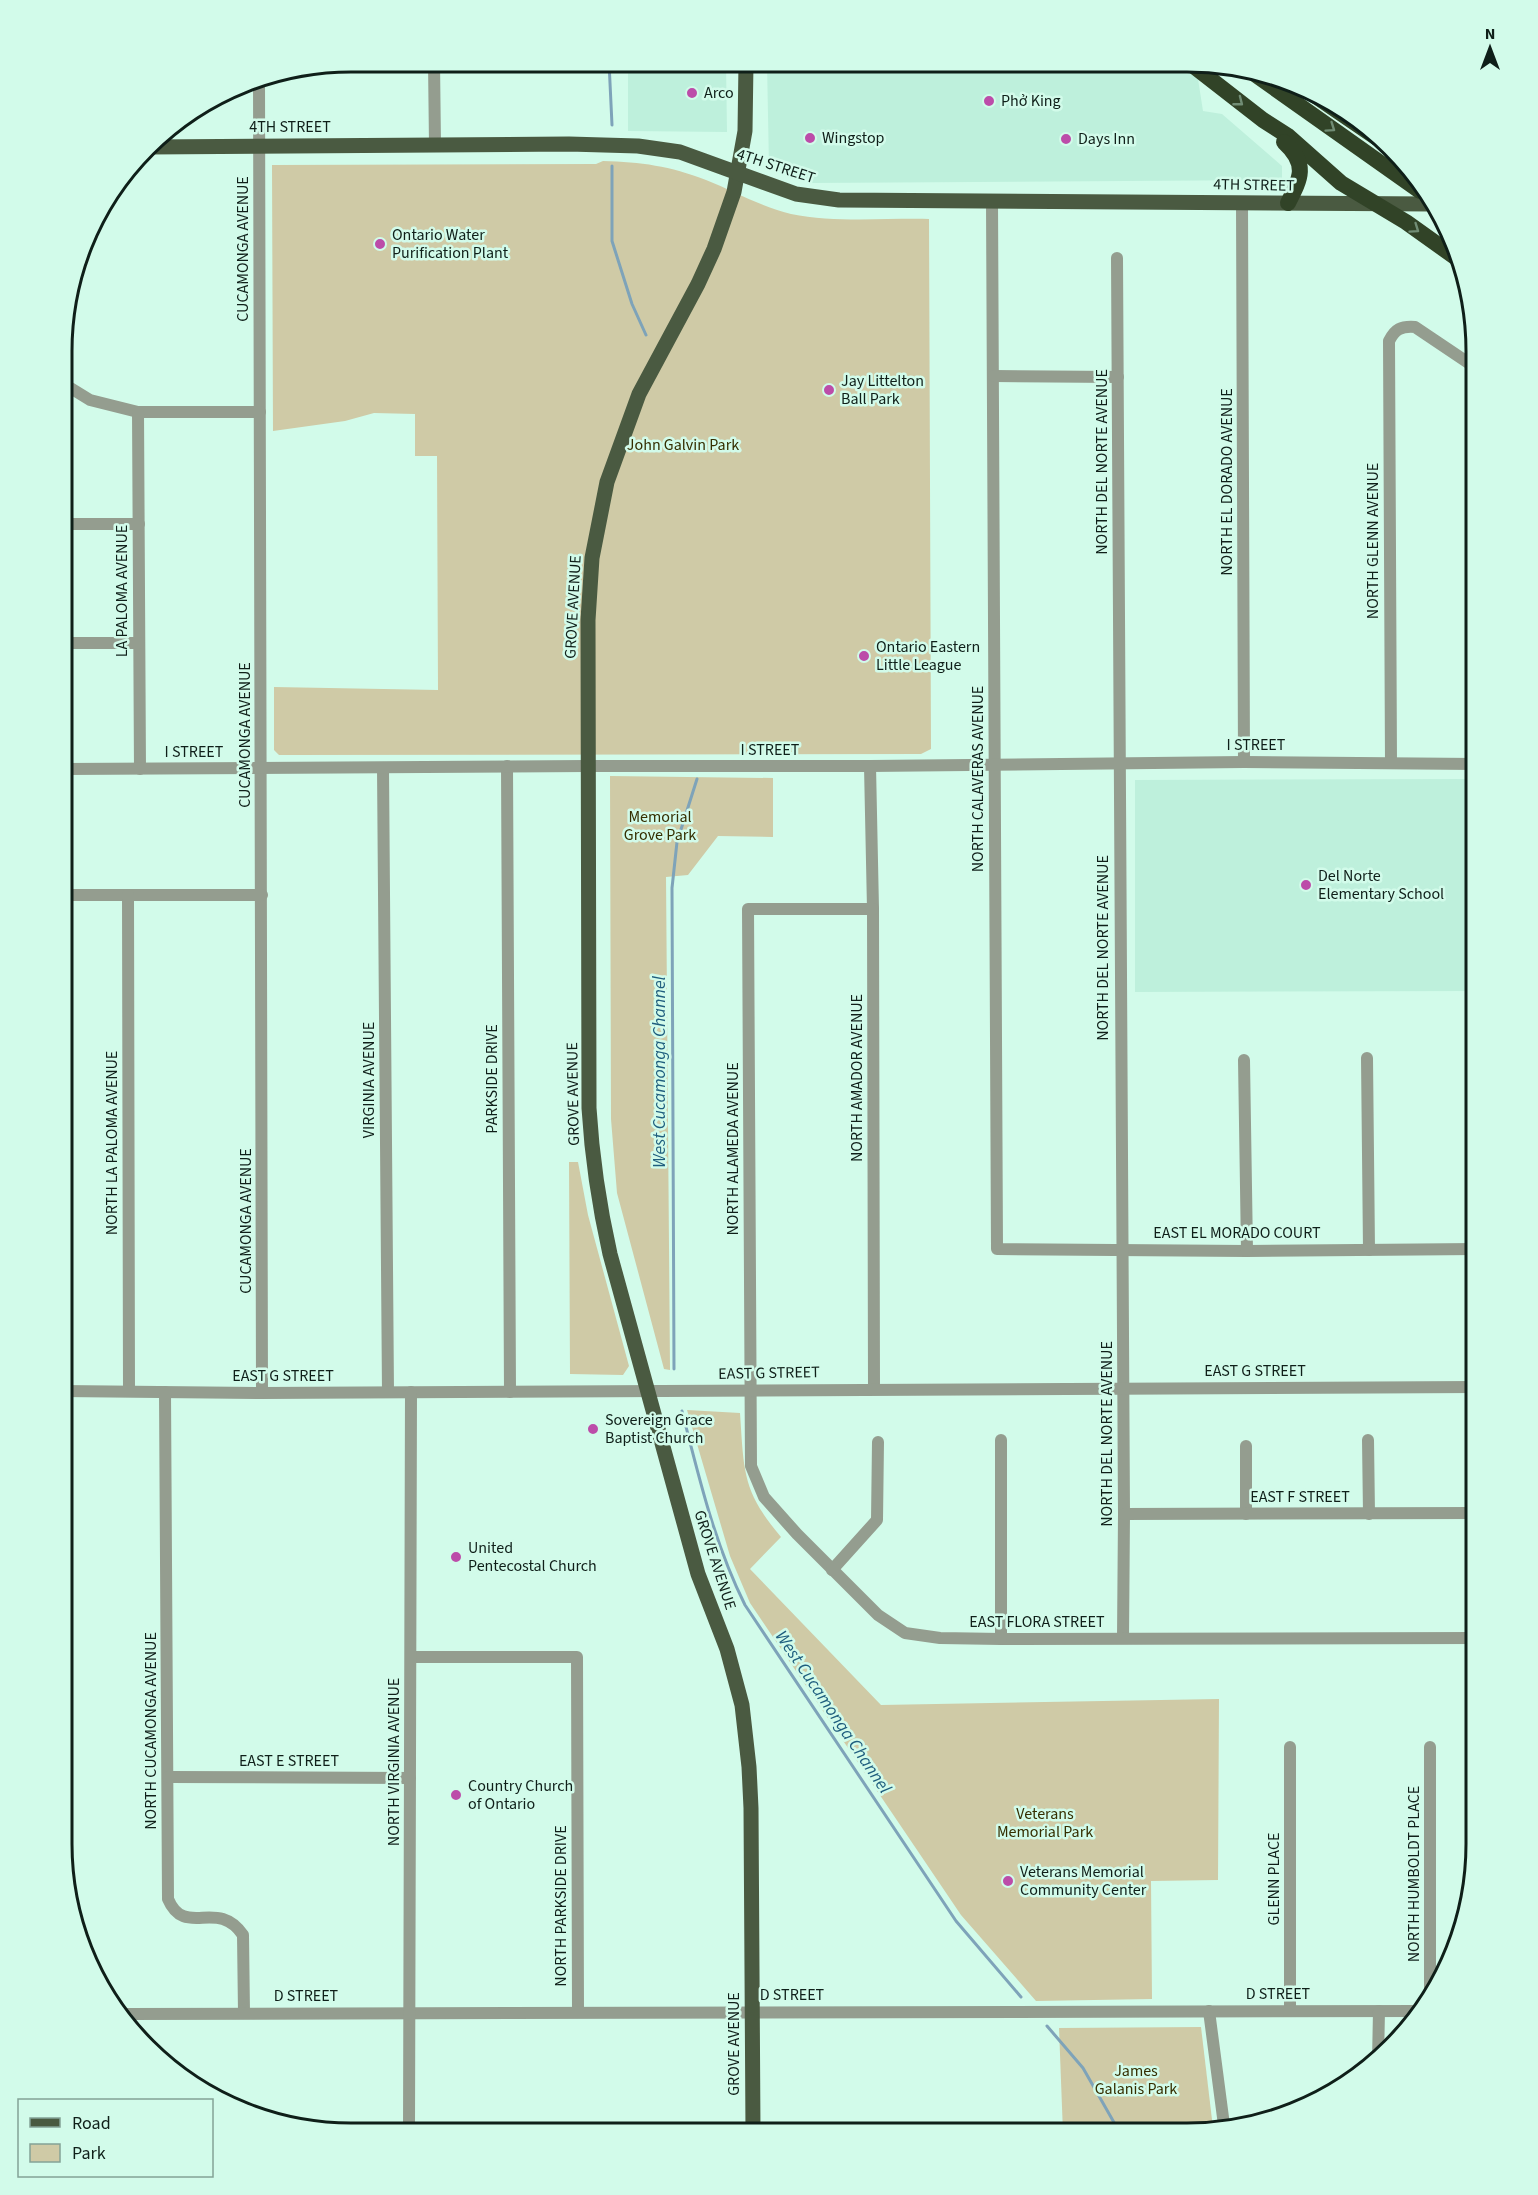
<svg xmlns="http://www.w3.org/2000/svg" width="1538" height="2195" font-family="'Source Sans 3',sans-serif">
  <rect width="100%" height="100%" fill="#d2fbea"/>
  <g fill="#bef0dc">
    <path d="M628 62 726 63 727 132 628 131Z"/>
    <path d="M767 63 1177 64 1198 79 1203 111 1222 114 1282 166V180L809 183 769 167Z"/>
    <path d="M1476 779V991L1135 992V780Z"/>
  </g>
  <g fill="#cfcaa6">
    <path d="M603 161C641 162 670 166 706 180 734 191 761 207 791 214 835 223 884 218 929 219L931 749 921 754 279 755 274 750V687L438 690 437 456H415V414L374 413 345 421 273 431 272 165 596 164Z"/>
    <path d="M610 776 773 778V837L718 836 688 875 666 877 670 1370 664 1369 617 1193 611 1119Z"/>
    <path d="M569 1162H578L588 1215 629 1366 623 1375 570 1374Z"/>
    <path d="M687 1410 740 1413C744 1471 742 1491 781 1537L750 1569 881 1705 1219 1699 1218 1880 1151 1881 1152 1999 1036 2001 961 1915 750 1603 730 1556Z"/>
    <path d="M1201 2027 1213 2128 1188 2133H1063L1059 2028Z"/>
  </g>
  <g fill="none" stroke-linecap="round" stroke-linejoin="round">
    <g stroke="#7ea3b9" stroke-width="3">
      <path d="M609 62 612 125"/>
      <path d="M612 166V241L632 304 646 335"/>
      <path d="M674 1369 672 888 677 842 697 779"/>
      <path d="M682 1411C699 1477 714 1543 745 1605L956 1921 1021 1997"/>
      <path d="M1047 2026 1083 2068 1120 2133"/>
    </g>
    <g stroke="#949d8f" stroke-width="12">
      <path d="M434 62 435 145"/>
      <path d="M259 77 262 1393"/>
      <path d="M992 201 997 1249 1247 1251 1476 1249"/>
      <path d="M1242 203 1244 762"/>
      <path d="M1117 258 1124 1514 1123 1638"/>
      <path d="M994 376 1118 377"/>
      <path d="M64 384 90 400 138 412H260"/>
      <path d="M138 412 140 769"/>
      <path d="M64 524H139"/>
      <path d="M63 643H139"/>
      <path d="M1391 763 1389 341C1395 329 1401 326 1415 327L1476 368"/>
      <path d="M507 766 510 1392"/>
      <path d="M870 766 873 909 874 1389"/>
      <path d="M383 768 388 1392"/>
      <path d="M63 769 588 766H870L1244 762 1476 764"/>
      <path d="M63 895H262"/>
      <path d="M128 895 129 1390"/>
      <path d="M873 909H748L751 1466 764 1497 797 1534 878 1615 905 1633 940 1638 1001 1639 1476 1638"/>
      <path d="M1367 1058 1369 1250"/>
      <path d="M1244 1060 1247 1251"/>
      <path d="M62 1391 262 1393 1476 1387"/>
      <path d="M165 1392 168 1899C185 1939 217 1897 243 1935L244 2013"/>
      <path d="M1368 1440 1369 1514"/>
      <path d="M1246 1446V1514"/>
      <path d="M1124 1514 1476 1513"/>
      <path d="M832 1570 877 1520 878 1442"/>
      <path d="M1001 1639V1440"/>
      <path d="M412 1657H577L578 2012"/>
      <path d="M1290 1747V2011"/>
      <path d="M168 1777 410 1778"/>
      <path d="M1430 2000V1747"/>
      <path d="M1209 2011 1224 2125"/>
      <path d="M126 2014 1423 2011"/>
      <path d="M1378 2061 1379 2011"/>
      <path d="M409 2131 411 1392"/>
    </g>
    <g stroke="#4a5a41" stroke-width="15">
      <path d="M746 63 745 131 734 192 714 249 698 284 639 394 607 482 592 558 588 620 589 1108C592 1158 599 1205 610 1254L698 1574 727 1649 742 1705 749 1767 751 1808 753 2132"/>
      <path d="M149 147 569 144 638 146 680 152 796 194 839 200 1431 204"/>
    </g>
    <g stroke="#314327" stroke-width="16">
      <path d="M1191 64 1263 120 1288 136 1341 183 1406 222 1455 257"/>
      <path d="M1249 70 1420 191"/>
      <path d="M1298 84 1377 138"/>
      <path d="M1284 142C1308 164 1301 178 1288 203"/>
    </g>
  </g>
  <defs><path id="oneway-chevron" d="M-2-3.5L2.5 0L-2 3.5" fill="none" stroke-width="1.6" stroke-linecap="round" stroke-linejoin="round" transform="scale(1.5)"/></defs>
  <g stroke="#718d75">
    <use href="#oneway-chevron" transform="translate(1239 102) rotate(38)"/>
    <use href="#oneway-chevron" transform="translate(1331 128) rotate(35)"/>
    <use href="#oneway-chevron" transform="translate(1415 229) rotate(35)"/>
  </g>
  <g fill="#bc4ca9" stroke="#d2fbea" stroke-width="2">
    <circle cx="692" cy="93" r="6"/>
    <circle cx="989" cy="101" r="6"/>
    <circle cx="810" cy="138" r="6"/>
    <circle cx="1066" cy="139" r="6"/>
    <circle cx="380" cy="244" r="6"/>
    <circle cx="829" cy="390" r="6"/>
    <circle cx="864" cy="656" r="6"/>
    <circle cx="1306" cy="885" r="6"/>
    <circle cx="593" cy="1429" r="6"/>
    <circle cx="456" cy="1557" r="6"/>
    <circle cx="456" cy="1795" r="6"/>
    <circle cx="1008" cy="1881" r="6"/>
  </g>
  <g text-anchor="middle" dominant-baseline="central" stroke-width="5" stroke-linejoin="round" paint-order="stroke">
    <g font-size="16" fill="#0f1f19" stroke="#d2fbea" text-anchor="start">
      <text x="704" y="93">Arco</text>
      <text x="1001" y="101">Phở King</text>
      <text x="822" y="138">Wingstop</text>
      <text x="1078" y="139">Days Inn</text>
      <text x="392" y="235">Ontario Water<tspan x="392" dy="18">Purification Plant</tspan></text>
      <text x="841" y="381">Jay Littelton<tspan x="841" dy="18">Ball Park</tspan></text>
      <text x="876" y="647">Ontario Eastern<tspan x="876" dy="18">Little League</tspan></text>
      <text x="1318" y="876">Del Norte<tspan x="1318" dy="18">Elementary School</tspan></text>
      <text x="605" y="1420">Sovereign Grace<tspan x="605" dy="18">Baptist Church</tspan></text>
      <text x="468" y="1548">United<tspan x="468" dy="18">Pentecostal Church</tspan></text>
      <text x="468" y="1786">Country Church<tspan x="468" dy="18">of Ontario</tspan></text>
      <text x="1020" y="1872">Veterans Memorial<tspan x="1020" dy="18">Community Center</tspan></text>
    </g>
    <g font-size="16" fill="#0f1f19" stroke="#d2fbea">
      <text x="290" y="127">4TH STREET</text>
      <text transform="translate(776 166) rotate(18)">4TH STREET</text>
      <text transform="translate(1254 185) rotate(1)">4TH STREET</text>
      <text transform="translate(243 249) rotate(-90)">CUCAMONGA AVENUE</text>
      <text transform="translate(1102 462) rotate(-90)">NORTH DEL NORTE AVENUE</text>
      <text transform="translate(1227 482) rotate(-90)">NORTH EL DORADO AVENUE</text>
      <text transform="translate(1373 541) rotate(-90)">NORTH GLENN AVENUE</text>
      <text transform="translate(122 591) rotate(-90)">LA PALOMA AVENUE</text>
      <text transform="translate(573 607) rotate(-87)">GROVE AVENUE</text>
      <text transform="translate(245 735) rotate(-90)">CUCAMONGA AVENUE</text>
      <text x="1256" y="745">I STREET</text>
      <text x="770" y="750">I STREET</text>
      <text x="194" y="752">I STREET</text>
      <text transform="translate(978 779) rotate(-90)">NORTH CALAVERAS AVENUE</text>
      <text transform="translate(1103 948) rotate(-90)">NORTH DEL NORTE AVENUE</text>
      <text transform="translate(857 1078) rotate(-90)">NORTH AMADOR AVENUE</text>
      <text transform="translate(492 1079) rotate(-90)">PARKSIDE DRIVE</text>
      <text transform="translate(369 1080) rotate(-90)">VIRGINIA AVENUE</text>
      <text transform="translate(573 1094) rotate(-91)">GROVE AVENUE</text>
      <text transform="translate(112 1143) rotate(-90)">NORTH LA PALOMA AVENUE</text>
      <text transform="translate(733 1149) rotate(-90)">NORTH ALAMEDA AVENUE</text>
      <text transform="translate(246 1221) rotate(-90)">CUCAMONGA AVENUE</text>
      <text x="1237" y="1233">EAST EL MORADO COURT</text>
      <text x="1255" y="1371">EAST G STREET</text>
      <text transform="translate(769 1373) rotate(-1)">EAST G STREET</text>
      <text x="283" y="1376">EAST G STREET</text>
      <text transform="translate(1107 1434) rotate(-90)">NORTH DEL NORTE AVENUE</text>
      <text x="1300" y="1497">EAST F STREET</text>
      <text transform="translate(715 1560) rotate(72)">GROVE AVENUE</text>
      <text x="1037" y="1622">EAST FLORA STREET</text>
      <text transform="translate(151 1731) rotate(-90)">NORTH CUCAMONGA AVENUE</text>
      <text x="289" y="1761">EAST E STREET</text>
      <text transform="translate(394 1762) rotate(-90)">NORTH VIRGINIA AVENUE</text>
      <text transform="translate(1414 1874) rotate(-90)">NORTH HUMBOLDT PLACE</text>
      <text transform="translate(1274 1879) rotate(-90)">GLENN PLACE</text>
      <text transform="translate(561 1906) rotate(-90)">NORTH PARKSIDE DRIVE</text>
      <text x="1278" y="1994">D STREET</text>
      <text x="792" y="1995">D STREET</text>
      <text x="306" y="1996">D STREET</text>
      <text transform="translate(734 2044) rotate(-90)">GROVE AVENUE</text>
    </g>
    <g font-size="16" fill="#352e00" stroke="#d2fbea">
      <text x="683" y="445">John Galvin Park</text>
      <text x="660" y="817">Memorial<tspan x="660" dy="18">Grove Park</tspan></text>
      <text x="1045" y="1814">Veterans<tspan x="1045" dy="18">Memorial Park</tspan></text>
      <text x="1136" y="2071">James<tspan x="1136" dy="18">Galanis Park</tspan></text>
    </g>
    <g font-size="18" font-style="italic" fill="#1f5e7e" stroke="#d2fbea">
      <text transform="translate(659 1072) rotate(-90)">West Cucamonga Channel</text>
      <text transform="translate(833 1712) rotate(56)">West Cucamonga Channel</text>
    </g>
  </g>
  <path d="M0 0H1538V2195H0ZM351 72H1187A279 279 0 0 1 1466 351V1844A279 279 0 0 1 1187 2123H351A279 279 0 0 1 72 1844V351A279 279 0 0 1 351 72Z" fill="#d2fbea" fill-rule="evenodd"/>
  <path fill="none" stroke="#0f1f19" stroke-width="3" d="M351 72H1187A279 279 0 0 1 1466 351V1844A279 279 0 0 1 1187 2123H351A279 279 0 0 1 72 1844V351A279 279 0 0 1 351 72Z"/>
  <rect x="18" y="2099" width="195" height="78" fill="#d2fbea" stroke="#84a396" stroke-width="1.5"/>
  <rect x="30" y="2118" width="30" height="9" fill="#4a5a41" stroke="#84a396" stroke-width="1.5"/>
  <text x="72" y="2129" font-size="18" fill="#0f1f19">Road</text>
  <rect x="30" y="2144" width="30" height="18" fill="#cfcaa6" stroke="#84a396" stroke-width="1.5"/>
  <text x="72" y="2159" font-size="18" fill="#0f1f19">Park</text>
  <g transform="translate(1490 48)" stroke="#d2fbea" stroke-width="4.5" paint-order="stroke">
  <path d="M0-4.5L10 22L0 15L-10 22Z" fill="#0f1f19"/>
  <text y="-9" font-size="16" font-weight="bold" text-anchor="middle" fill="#0f1f19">N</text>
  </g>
</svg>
